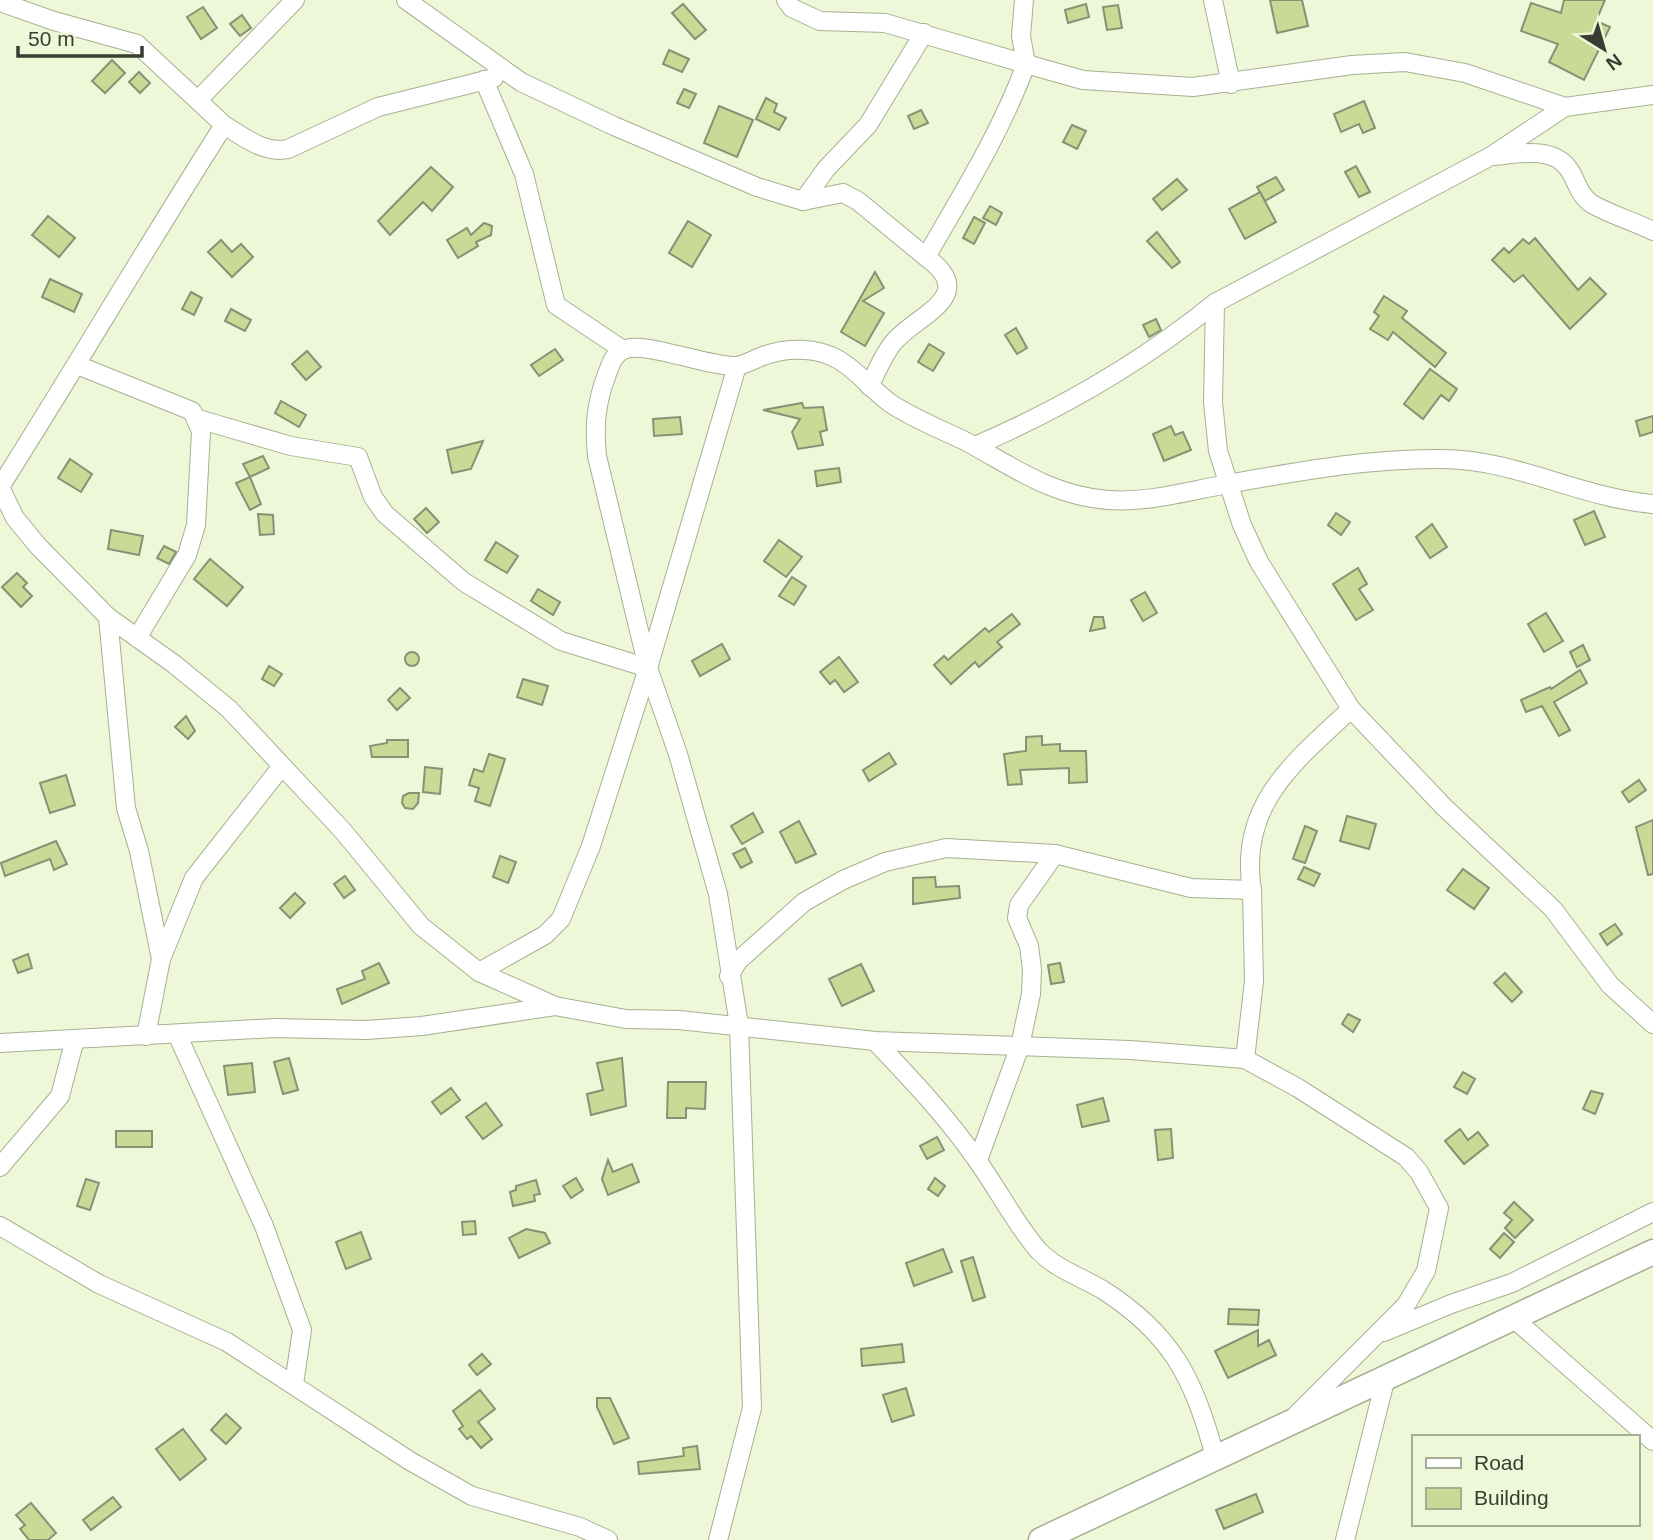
<svg xmlns="http://www.w3.org/2000/svg" width="1653" height="1540" font-family="Helvetica,sans-serif">
  <rect width="100%" height="100%" fill="#eef7d8"/>
  <g fill="#c8da96" stroke="#899174" stroke-width="2">
    <path d="M1270 0H1302L1308 26 1277 33Z"/>
    <path d="M1564 0H1605L1596 21 1610 27 1584 80 1549 62 1558 44 1521 31 1531 3 1561 13Z"/>
    <path d="M683 4 706 30 695 39 672 13Z"/>
    <path d="M1086 4 1089 17 1068 23 1065 10Z"/>
    <path d="M1118 5 1122 28 1107 30 1103 7Z"/>
    <path d="M203 7 217 28 201 39 187 17Z"/>
    <path d="M242 15 251 28 240 36 230 24Z"/>
    <path d="M669 50 689 59 682 72 663 64Z"/>
    <path d="M112 60 125 73 105 93 92 81Z"/>
    <path d="M139 72 150 83 140 93 129 82Z"/>
    <path d="M684 89 696 94 689 108 677 103Z"/>
    <path d="M766 98 777 104 774 112 786 118 779 130 756 119Z"/>
    <path d="M1364 101 1375 128 1363 133 1359 124 1341 132 1334 114Z"/>
    <path d="M719 106 753 120 737 157 704 143Z"/>
    <path d="M921 110 928 123 914 129 908 116Z"/>
    <path d="M1072 125 1086 131 1077 149 1063 142Z"/>
    <path d="M1356 166 1370 192 1359 197 1345 172Z"/>
    <path d="M431 167 453 187 432 211 423 202 390 235 378 221Z"/>
    <path d="M1276 177 1284 190 1265 201 1257 187Z"/>
    <path d="M1177 179 1187 190 1162 210 1153 199Z"/>
    <path d="M1260 192 1276 222 1245 239 1229 209Z"/>
    <path d="M990 206 1002 213 996 225 983 218Z"/>
    <path d="M48 216 75 238 59 257 32 235Z"/>
    <path d="M974 217 985 223 974 244 963 238Z"/>
    <path d="M688 221 711 235 692 267 669 253Z"/>
    <path d="M484 223 492 226 491 235 476 242 478 246 458 258 447 240 467 228 471 235Z"/>
    <path d="M1157 232 1180 262 1172 268 1147 241Z"/>
    <path d="M1535 238 1578 290 1590 278 1606 294 1570 329 1523 275 1514 282 1492 260 1504 248 1509 253 1523 239 1529 244Z"/>
    <path d="M221 240 232 252 241 244 253 257 232 277 208 252Z"/>
    <path d="M875 272 884 288 863 301 884 313 865 346 841 332Z"/>
    <path d="M50 279 82 294 74 312 42 297Z"/>
    <path d="M191 292 202 298 194 315 182 309Z"/>
    <path d="M1384 296 1407 311 1402 318 1446 353 1435 367 1393 332 1388 340 1370 329 1379 316 1374 312Z"/>
    <path d="M231 309 251 320 245 331 225 321Z"/>
    <path d="M1156 319 1161 330 1149 337 1143 325Z"/>
    <path d="M1016 328 1027 348 1017 354 1005 335Z"/>
    <path d="M929 344 944 353 933 371 918 362Z"/>
    <path d="M555 349 563 360 539 376 531 365Z"/>
    <path d="M307 351 321 367 306 380 292 364Z"/>
    <path d="M1430 369 1457 389 1449 401 1441 395 1423 419 1404 404Z"/>
    <path d="M281 401 306 415 299 427 275 413Z"/>
    <path d="M802 403 804 408 823 407 827 430 820 432 823 445 798 449 792 432 800 419 763 410Z"/>
    <path d="M1653 416V432L1640 436 1636 421Z"/>
    <path d="M680 417 682 434 654 436 653 419Z"/>
    <path d="M1171 426 1175 435 1183 432 1191 450 1164 461 1153 434Z"/>
    <path d="M483 441 471 469 452 473 447 450Z"/>
    <path d="M263 456 269 468 250 477 243 464Z"/>
    <path d="M70 459 92 474 81 492 58 478Z"/>
    <path d="M839 468 841 482 817 486 815 471Z"/>
    <path d="M250 477 261 504 250 510 236 483Z"/>
    <path d="M426 508 439 522 427 533 414 519Z"/>
    <path d="M1594 511 1605 537 1585 545 1574 520Z"/>
    <path d="M1336 513 1350 522 1341 535 1328 525Z"/>
    <path d="M258 514 273 515 274 534 260 535Z"/>
    <path d="M1432 524 1447 547 1430 558 1416 537Z"/>
    <path d="M111 530 143 536 139 555 108 549Z"/>
    <path d="M779 540 802 557 786 577 764 561Z"/>
    <path d="M496 542 518 556 507 573 485 560Z"/>
    <path d="M164 546 176 552 169 564 157 558Z"/>
    <path d="M210 559 243 587 227 606 194 579Z"/>
    <path d="M1358 568 1367 584 1359 589 1373 610 1356 620 1333 584Z"/>
    <path d="M17 573 27 583 23 587 32 596 21 607 2 587Z"/>
    <path d="M792 577 806 586 794 605 779 596Z"/>
    <path d="M538 589 560 602 553 615 531 601Z"/>
    <path d="M1145 592 1157 613 1143 621 1131 600Z"/>
    <path d="M1546 613 1563 641 1544 652 1528 624Z"/>
    <path d="M1012 614 1020 624 997 642 1002 647 979 667 975 662 951 684 934 665 944 656 948 660 985 628 989 632Z"/>
    <path d="M1094 617H1103L1105 628 1090 631Z"/>
    <path d="M722 644 730 659 700 676 692 661Z"/>
    <path d="M1583 645 1590 660 1577 667 1570 652Z"/>
    <circle cx="412" cy="659" r="7"/>
    <path d="M839 657 858 682 844 692 835 680 830 684 820 672Z"/>
    <path d="M269 666 282 674 274 686 262 679Z"/>
    <path d="M1580 670 1587 683 1554 702 1570 730 1559 736 1542 706 1526 712 1521 700 1550 687 1551 689Z"/>
    <path d="M523 679 548 686 542 705 517 697Z"/>
    <path d="M400 688 410 698 397 710 388 700Z"/>
    <path d="M186 716 195 731 188 739 175 727Z"/>
    <path d="M1042 736V745L1060 744V751H1086L1087 782 1069 783V768L1020 770 1022 784 1008 785 1004 754 1026 751V737Z"/>
    <path d="M387 740H408V757H372L370 746 387 743Z"/>
    <path d="M889 753 896 764 869 781 863 770Z"/>
    <path d="M489 754 505 759 490 806 475 801 479 788 469 785 474 769 483 772Z"/>
    <path d="M425 767 442 769 440 794 423 792Z"/>
    <path d="M66 775 75 805 50 813 40 783Z"/>
    <path d="M1639 780 1646 790 1629 802 1622 792Z"/>
    <path d="M409 793H419L418 803 413 809 405 808 402 803 403 796Z"/>
    <path d="M753 813 763 832 742 844 731 826Z"/>
    <path d="M1347 816 1376 824 1369 849 1340 841Z"/>
    <path d="M1653 820V874L1648 875 1636 827Z"/>
    <path d="M799 821 816 854 796 863 780 832Z"/>
    <path d="M1305 826 1317 831 1305 863 1293 859Z"/>
    <path d="M56 841 67 864 54 870 50 859 5 876 1 863Z"/>
    <path d="M745 848 752 862 741 868 733 854Z"/>
    <path d="M500 856 516 862 508 883 493 877Z"/>
    <path d="M1304 867 1320 874 1314 886 1298 879Z"/>
    <path d="M1463 869 1489 888 1474 909 1447 890Z"/>
    <path d="M345 876 355 890 344 898 334 884Z"/>
    <path d="M935 877 936 887 959 886 960 898 913 904V878Z"/>
    <path d="M295 893 305 903 290 918 280 908Z"/>
    <path d="M1615 924 1622 934 1607 945 1600 934Z"/>
    <path d="M28 954 32 968 18 973 13 960Z"/>
    <path d="M379 963 389 983 342 1004 337 989 365 979 362 971Z"/>
    <path d="M1060 963 1064 982 1051 984 1048 965Z"/>
    <path d="M861 964 874 991 842 1006 829 979Z"/>
    <path d="M1505 973 1522 992 1512 1002 1494 983Z"/>
    <path d="M1348 1014 1360 1020 1353 1032 1342 1024Z"/>
    <path d="M289 1058 298 1090 283 1094 274 1062Z"/>
    <path d="M622 1058 626 1106 591 1115 587 1094 603 1090 597 1063Z"/>
    <path d="M252 1063 255 1092 228 1095 224 1066Z"/>
    <path d="M1463 1072 1475 1079 1467 1094 1454 1087Z"/>
    <path d="M668 1082H706L705 1109 686 1108V1118H667Z"/>
    <path d="M451 1088 460 1100 441 1114 432 1102Z"/>
    <path d="M1591 1091 1603 1094 1595 1114 1583 1109Z"/>
    <path d="M1103 1098 1109 1121 1082 1127 1077 1105Z"/>
    <path d="M486 1103 502 1125 483 1139 466 1117Z"/>
    <path d="M1171 1129 1173 1158 1158 1160 1155 1130Z"/>
    <path d="M1460 1129 1468 1140 1478 1132 1488 1145 1464 1164 1445 1141Z"/>
    <rect x="116" y="1131" width="36" height="16"/>
    <path d="M937 1137 944 1150 927 1159 920 1146Z"/>
    <path d="M608 1160 613 1172 632 1164 639 1182 608 1195 602 1179Z"/>
    <path d="M576 1178 583 1190 571 1198 563 1186Z"/>
    <path d="M935 1178 945 1186 938 1196 928 1189Z"/>
    <path d="M86 1179 99 1183 90 1210 77 1206Z"/>
    <path d="M536 1180 540 1194 534 1195 535 1201 513 1206 510 1192 516 1190V1186Z"/>
    <path d="M1514 1202 1533 1220 1515 1238 1505 1228 1512 1220 1504 1213Z"/>
    <path d="M475 1221 476 1234 463 1235 462 1222Z"/>
    <path d="M526 1229 545 1233 550 1243 519 1258 509 1238Z"/>
    <path d="M361 1232 371 1259 346 1269 336 1242Z"/>
    <path d="M1504 1233 1514 1242 1500 1258 1490 1249Z"/>
    <path d="M943 1249 952 1272 914 1286 906 1263Z"/>
    <path d="M973 1257 985 1297 973 1301 961 1261Z"/>
    <path d="M1229 1309 1259 1310 1258 1325 1228 1324Z"/>
    <path d="M1258 1330V1346L1269 1340 1276 1355 1228 1378 1215 1351Z"/>
    <path d="M902 1344 904 1362 862 1366 861 1349Z"/>
    <path d="M482 1354 491 1364 477 1375 469 1365Z"/>
    <path d="M906 1388 914 1415 892 1422 883 1395Z"/>
    <path d="M480 1390 495 1409 478 1422 492 1439 481 1448 471 1436 467 1439 459 1429 463 1426 453 1411Z"/>
    <path d="M597 1398H610L629 1438 614 1444 597 1407Z"/>
    <path d="M226 1414 241 1428 226 1444 211 1430Z"/>
    <path d="M183 1429 206 1459 180 1480 156 1449Z"/>
    <path d="M697 1446 700 1469 639 1474 638 1462 684 1456 683 1448Z"/>
    <path d="M1256 1494 1263 1512 1224 1529 1216 1510Z"/>
    <path d="M113 1497 121 1507 91 1530 83 1520Z"/>
    <path d="M31 1503 56 1533 48 1540H29L20 1529 25 1525 16 1515Z"/>
  </g>
  <g fill="none" stroke-linecap="round" stroke-linejoin="round">
    <defs>
      <g id="street">
        <path d="M406 0 521 82 614 126 757 187 803 201 843 193 858 201 926 257"/>
        <path d="M786 0 792 8 820 21 885 23 1026 64 1021 36 1024 0"/>
        <path d="M1213 0 1231 84"/>
        <path d="M0 2 54 21 137 44 224 125C148 244 76 367 0 487L15 518 38 546 108 617 174 664 229 709 343 831 421 926 479 972 555 1006 626 1019 679 1020 875 1041 1130 1050 1245 1059"/>
        <path d="M484 80 524 174 556 305 623 350"/>
        <path d="M198 100 295 0"/>
        <path d="M1565 107 1653 95"/>
        <path d="M224 125C244 137 264 154 288 149L378 107 494 78"/>
        <path d="M1495 156C1517 154 1552 146 1568 168 1577 180 1578 195 1592 204 1611 215 1633 221 1653 231"/>
        <path d="M803 201 826 169 868 125 924 33"/>
        <path d="M77 365 192 411 201 431 196 525 187 555 137 638"/>
        <path d="M869 386C877 372 883 355 893 343 915 315 981 297 926 257 963 193 1001 132 1026 64L1083 80 1193 87 1352 65 1405 62 1465 73 1565 107 1491 156 1215 303 1213 402 1218 451 1242 525 1259 562 1351 709 1444 807 1553 909 1610 985 1653 1024"/>
        <path d="M198 419 291 446 358 457 373 497 385 514 464 582 561 641 648 668"/>
        <path d="M975 446C1061 409 1142 362 1215 303"/>
        <path d="M108 617 126 808 139 851 161 959"/>
        <path d="M1252 890 1254 981 1245 1059 1298 1088 1406 1157 1419 1172 1439 1208 1426 1271 1406 1305 1296 1415"/>
        <path d="M479 972 545 935 561 919 591 846 648 668 737 366"/>
        <path d="M729 976 738 961 804 902 843 880 885 862 946 848 1055 854 1191 888 1252 890C1238 805 1294 762 1351 709"/>
        <path d="M177 1034 264 1226 302 1330 294 1384"/>
        <path d="M146 1036 161 959 194 878 282 766"/>
        <path d="M875 1041C912 1080 949 1119 979 1163 999 1191 1016 1225 1039 1251 1056 1269 1083 1278 1103 1290 1172 1334 1195 1380 1215 1457"/>
        <path d="M0 1043 275 1028 366 1030 422 1026 555 1006"/>
        <path d="M978 1160 1020 1046 1031 994 1032 969 1029 946 1017 918 1019 905 1055 854"/>
        <path d="M0 1167 60 1096 75 1039"/>
        <path d="M0 1226 99 1284 227 1342 410 1461 472 1496 580 1527 608 1540"/>
        <path d="M1512 1317 1653 1441"/>
        <path d="M1384 1332 1451 1304 1512 1283 1653 1212"/>
        <path d="M718 1540 752 1408 739 1025 718 894 678 754 648 668 597 456C594 425 596 403 607 374 611 364 613 355 623 350 643 340 708 367 735 366 744 366 754 359 763 356 786 347 817 347 839 360 858 371 872 390 890 403 912 418 940 429 965 441 1014 467 1049 495 1108 500 1151 503 1191 490 1233 483 1301 471 1372 458 1442 459 1514 459 1581 498 1653 504"/>
        <path d="M1345 1540 1386 1377"/>
      </g>
      <path id="secondary" d="M1041 1540 1653 1252"/>
    </defs>
    <use href="#street" stroke="#a7b092" stroke-width="20"/>
    <use href="#secondary" stroke="#a7b092" stroke-width="27"/>
    <use href="#street" stroke="#fff" stroke-width="18"/>
    <use href="#secondary" stroke="#fff" stroke-width="24"/>
  </g>
  <rect x="1412" y="1435" width="228" height="91" fill="#eef7d8" stroke="#a6ad95" stroke-width="2"/>
  <rect x="1426" y="1458" width="35" height="10" fill="#ffffff" stroke="#a6ad95" stroke-width="2"/>
  <text x="1474" y="1470" font-size="21" fill="#393d31">Road</text>
  <rect x="1426" y="1488" width="35" height="21" fill="#c8da96" stroke="#a6ad95" stroke-width="2"/>
  <text x="1474" y="1505" font-size="21" fill="#393d31">Building</text>
  <g transform="translate(1604 49) rotate(143)" stroke="#eef7d8" stroke-width="5" paint-order="stroke">
  <path d="M0-5L12 26L0 18L-12 26Z" fill="#393d31"/>
  <text y="-10" font-size="19" font-weight="bold" text-anchor="middle" fill="#393d31">N</text>
  </g>
  <path d="M18 46v10h124v-10" fill="none" stroke="#393d31" stroke-width="3.5"/>
  <text x="28" y="46" font-size="21" fill="#393d31" stroke="#eef7d8" stroke-width="5" paint-order="stroke">50 m</text>
</svg>
